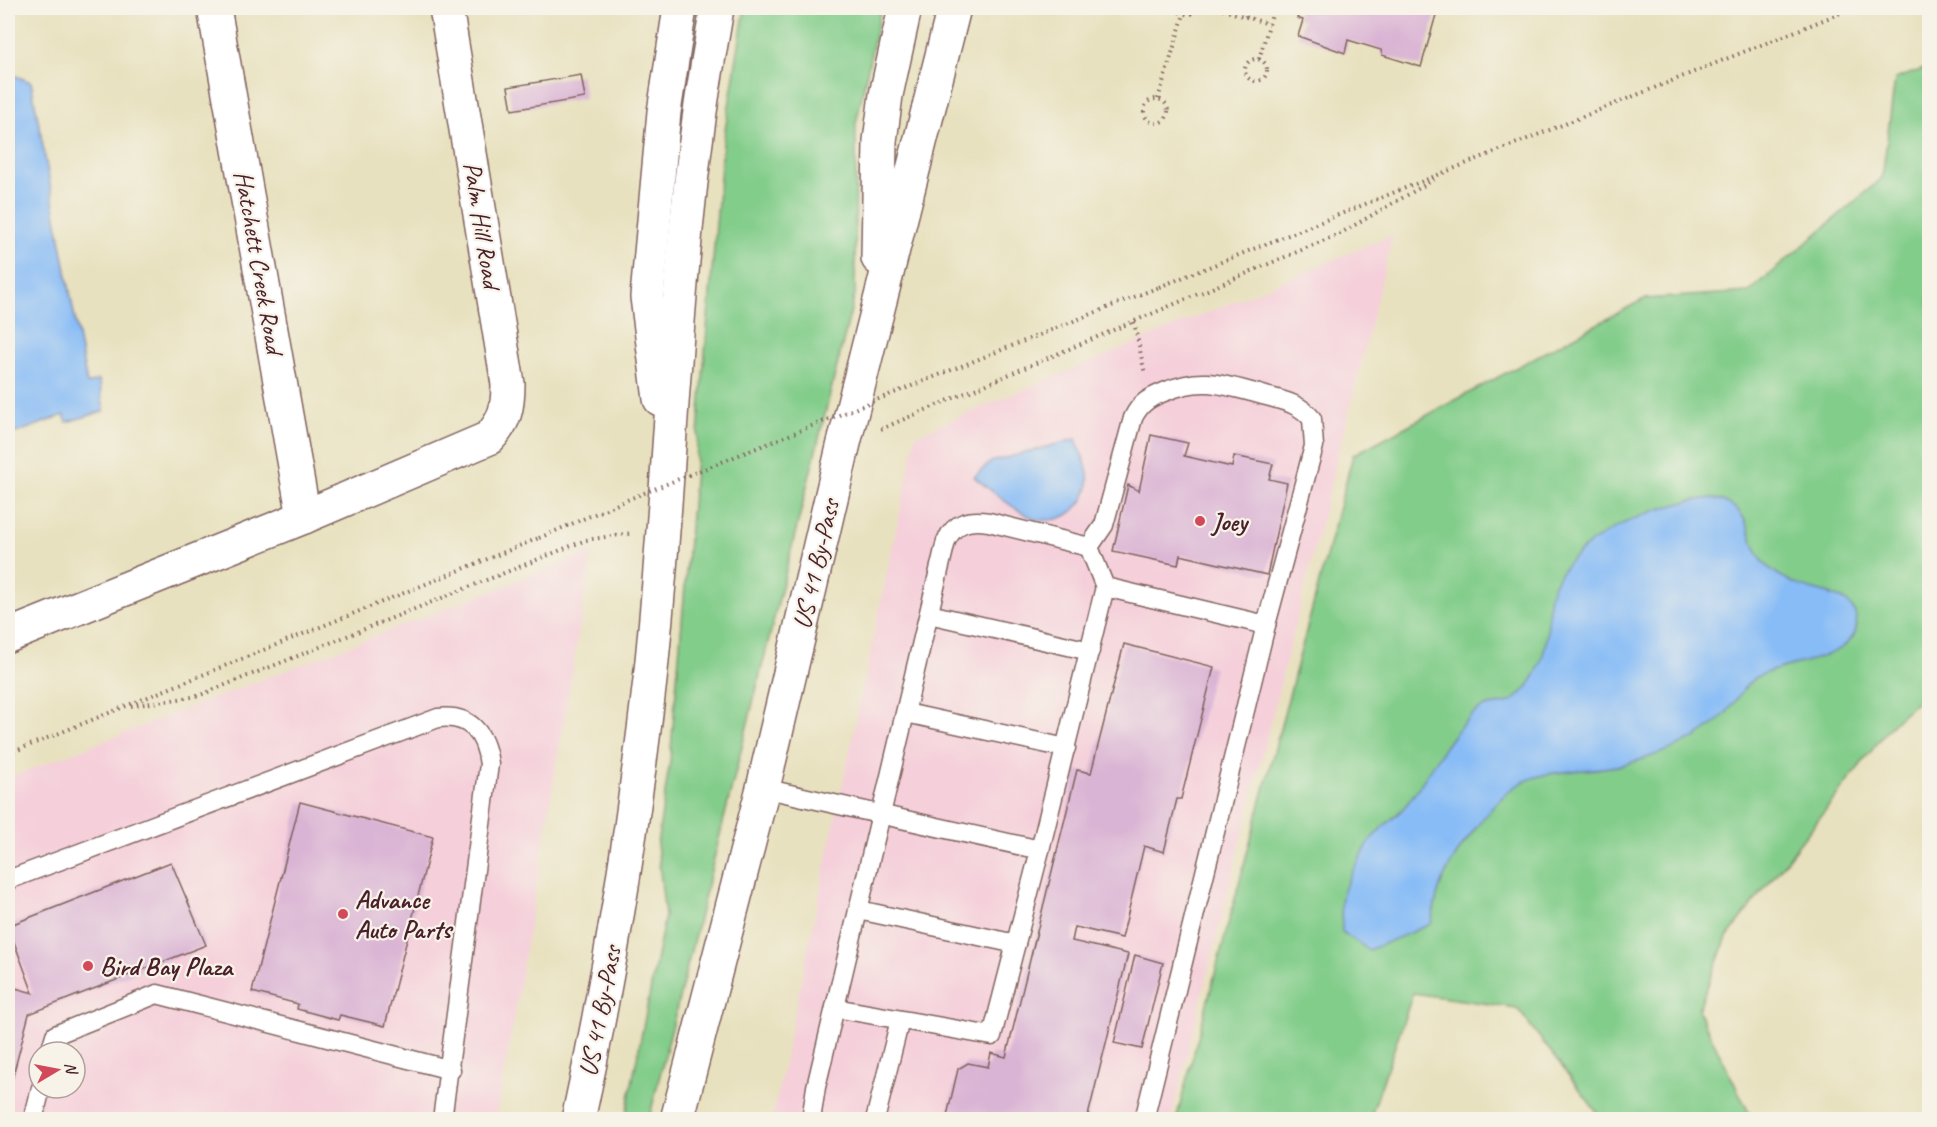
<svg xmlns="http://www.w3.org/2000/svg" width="1937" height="1127" font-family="Caveat,sans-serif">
  <rect width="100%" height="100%" fill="#f7f3e8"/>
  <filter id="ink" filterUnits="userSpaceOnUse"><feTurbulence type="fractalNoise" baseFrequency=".0167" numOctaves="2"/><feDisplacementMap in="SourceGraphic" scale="12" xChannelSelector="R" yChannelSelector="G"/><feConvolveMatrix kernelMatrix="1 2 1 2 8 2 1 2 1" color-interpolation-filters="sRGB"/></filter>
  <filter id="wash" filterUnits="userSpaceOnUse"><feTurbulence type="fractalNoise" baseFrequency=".008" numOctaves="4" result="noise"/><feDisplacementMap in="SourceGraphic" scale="24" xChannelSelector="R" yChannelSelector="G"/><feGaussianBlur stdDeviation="1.35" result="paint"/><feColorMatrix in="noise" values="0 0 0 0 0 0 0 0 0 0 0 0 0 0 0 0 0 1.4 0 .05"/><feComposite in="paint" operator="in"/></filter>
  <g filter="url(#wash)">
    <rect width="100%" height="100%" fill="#e8e1bf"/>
    <g fill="#f5cfda" fill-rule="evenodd">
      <path d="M1393 235 1171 1119 772 1120 916 435Z"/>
      <path d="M592 552 510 1041 495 1119 8 1120V778ZM39 1052H75V1088H39Z"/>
    </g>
    <g fill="#83cd8b" stroke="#66765b" stroke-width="1.5">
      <path d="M745 8H881L856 123 855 294 649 1119H625L665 916 657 844 670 761 723 143Z"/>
      <path d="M1929 67V690L1893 723 1727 937 1698 1010 1752 1119H1602L1517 1008 1413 993 1370 1119 1176 1120 1353 455 1644 299 1749 292 1882 178 1895 79Z"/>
    </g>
    <g fill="#87bcf6" stroke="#686e90" stroke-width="1.5">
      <path d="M8 73 31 82 87 384 99 380 104 411 67 422 64 415 8 436Z"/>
      <path d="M1076 439C1080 450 1086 462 1088 474 1092 502 1067 523 1040 520 1022 517 988 488 974 477L991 462Z"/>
      <path d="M1713 498C1758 509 1742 539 1766 565 1771 571 1781 576 1788 580 1807 594 1851 589 1856 617 1865 661 1784 661 1757 677 1742 686 1737 702 1725 714 1700 741 1664 753 1630 763 1591 775 1540 764 1508 792 1487 810 1451 858 1441 884 1436 896 1434 911 1431 924L1369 950 1342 932C1342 921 1340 907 1342 896 1345 884 1366 846 1374 836 1384 825 1397 816 1407 804 1430 774 1445 739 1474 713 1487 701 1505 709 1519 696 1540 676 1546 651 1548 623 1549 614 1548 604 1550 595 1567 538 1659 502 1713 498Z"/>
    </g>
    <g id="blocks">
      <g fill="#dab4d4">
        <path d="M1300 8H1438L1421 67 1382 55 1381 50 1348 40 1345 53 1298 36 1303 20 1297 18Z"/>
        <path d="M581 75 585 98 512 110 508 87Z"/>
        <path d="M1151 435 1188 443 1184 456 1232 467 1234 456 1273 464 1269 479 1287 483 1267 575 1180 555 1178 565 1113 551 1128 485 1139 491Z"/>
        <path d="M1124 644 1214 667 1181 799H1177L1164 852 1144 846 1122 938 1075 927 1072 941 1128 954 1087 1120H946L958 1069 968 1063 988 1067 991 1053 1006 1057 1077 770 1091 773Z"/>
        <path d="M300 802 433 837 385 1026 340 1015 338 1020 297 1009 298 1004 252 992Z"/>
        <path d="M171 862 206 945 29 1014 8 1095V986L33 993 8 926Z"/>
        <path d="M1135 955 1163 963 1142 1049 1114 1043Z"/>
      </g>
    </g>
  </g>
  <g filter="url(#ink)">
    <use href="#blocks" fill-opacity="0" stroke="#81635f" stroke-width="1.5"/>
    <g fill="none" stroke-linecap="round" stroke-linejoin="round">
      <defs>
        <g id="lane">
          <path d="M1089 547 1104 525 1133 418C1140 403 1149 398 1164 392 1201 376 1221 384 1259 394 1279 400 1299 402 1312 419L1314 446 1266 625"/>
          <path d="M929 614 1090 651"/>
          <path d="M906 713 1066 748"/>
          <path d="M763 788 1040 850 1105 587"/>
          <path d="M8 880 438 718C471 714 485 734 489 764L442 1120"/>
          <path d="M859 910 1016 944"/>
          <path d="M835 1008 992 1036 1040 850"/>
          <path d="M50 1052 55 1035 157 994 451 1070"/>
          <path d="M33 1120 41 1088"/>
          <path d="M811 1120 816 1087 946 541C955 522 969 519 989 522L1089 547 1105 587 1266 625 1144 1120"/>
          <path d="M875 1120 900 1020"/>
        </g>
        <g id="street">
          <path d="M214 8 304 517"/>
          <path d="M8 636 304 517 489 438C505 421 508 408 508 384L446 8"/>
        </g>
        <g id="primary">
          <path d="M878 258 880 141 886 95 905 8"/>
          <path d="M660 399 647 297 664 112 680 8"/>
          <path d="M578 1120C610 974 633 828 650 680 670 494 673 305 699 119 704 82 711 45 717 8"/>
          <path d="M677 1120 763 788 844 443 954 8"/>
        </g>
      </defs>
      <use href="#lane" stroke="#81635f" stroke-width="21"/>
      <use href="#street" stroke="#81635f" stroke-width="36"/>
      <use href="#primary" stroke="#81635f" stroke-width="36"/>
      <g stroke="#81635f" stroke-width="4" stroke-dasharray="1.5 4.5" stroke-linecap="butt">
        <path d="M1175 8 1179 12 1189 15 1203 8"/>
        <path d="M1217 8 1269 24"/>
        <path d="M1246 17 1248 8"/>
        <path d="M1259 59 1274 8"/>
        <circle cx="1256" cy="70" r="11"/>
        <circle cx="1156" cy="111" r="12"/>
        <path d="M1158 99 1184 14"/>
        <path d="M1159 287 1853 8"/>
        <path d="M1134 322 1145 374"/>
        <path d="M881 429 1339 234 1437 178"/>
        <path d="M131 706 198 696 586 540 632 533"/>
        <path d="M8 754 539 538"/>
      </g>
      <use href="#lane" stroke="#fff" stroke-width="18"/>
      <use href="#street" stroke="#fff" stroke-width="33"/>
      <use href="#primary" stroke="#fff" stroke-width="33"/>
      <path stroke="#81635f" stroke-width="4" stroke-dasharray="1.5 4.5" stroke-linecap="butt" d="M539 538 634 497 1159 287"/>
    </g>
  </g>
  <g fill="#d1495b" stroke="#f7f3e8" stroke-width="2">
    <circle cx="1200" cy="521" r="6"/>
    <circle cx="343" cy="914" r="6"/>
    <circle cx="88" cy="966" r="6"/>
  </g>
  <g text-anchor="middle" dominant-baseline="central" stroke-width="4.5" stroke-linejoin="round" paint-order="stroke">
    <g font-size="26" fill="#4a1f2b" stroke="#f7f3e8">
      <text transform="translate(482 225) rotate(81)">Palm Hill Road</text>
      <text transform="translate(259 262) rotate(80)">Hatchett Creek Road</text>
      <text transform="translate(816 564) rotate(-77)">US 41 By-Pass</text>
      <text transform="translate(600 1011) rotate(-79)">US 41 By-Pass</text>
    </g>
    <g font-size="26" font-weight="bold" fill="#4a1f2b" stroke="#f7f3e8" text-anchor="start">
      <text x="1212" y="521">Joey</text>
      <text x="355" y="899">Advance<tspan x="355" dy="30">Auto Parts</tspan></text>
      <text x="100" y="966">Bird Bay Plaza</text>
    </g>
  </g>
  <rect width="1937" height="1127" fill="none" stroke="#f7f3e8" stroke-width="30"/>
  <g transform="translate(57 1070) rotate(80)"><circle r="28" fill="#f7f3e8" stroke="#b29e9c" stroke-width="1.5"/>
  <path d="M0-4.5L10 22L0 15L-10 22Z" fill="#d1495b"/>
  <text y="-9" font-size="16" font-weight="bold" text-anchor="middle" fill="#4a1f2b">N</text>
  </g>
</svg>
